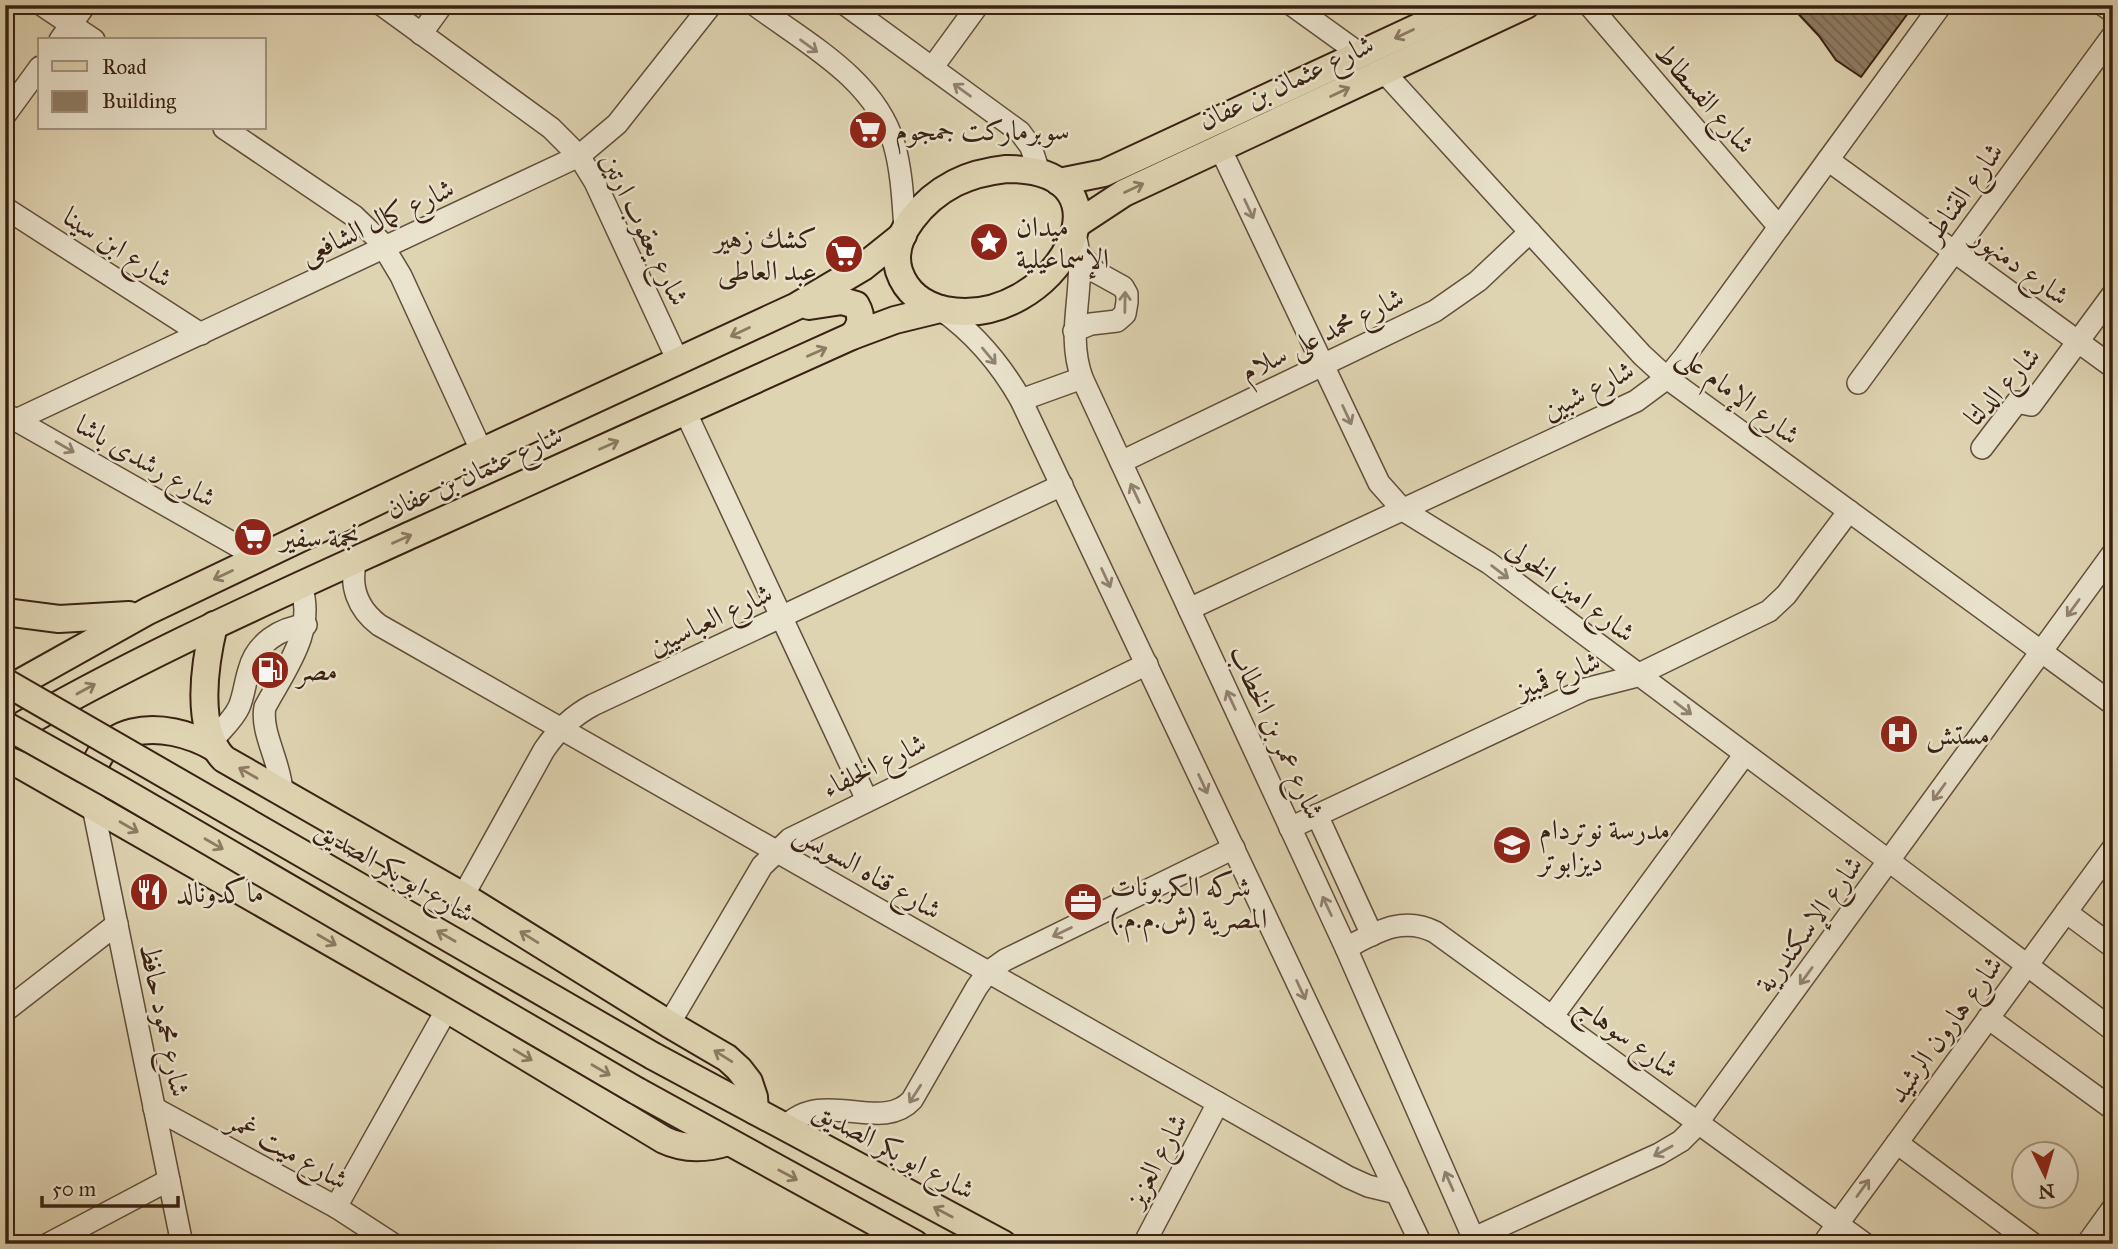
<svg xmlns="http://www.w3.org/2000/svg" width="2118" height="1249" font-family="'IM FELL Great Primer',Amiri,serif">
  <defs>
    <pattern id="building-back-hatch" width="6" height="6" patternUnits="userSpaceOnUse" patternTransform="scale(1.75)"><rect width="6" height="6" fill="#8f7e66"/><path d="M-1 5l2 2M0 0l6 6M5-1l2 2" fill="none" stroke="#766753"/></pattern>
  </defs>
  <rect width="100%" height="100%" fill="#dfd4b2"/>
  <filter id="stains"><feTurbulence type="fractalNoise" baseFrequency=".00286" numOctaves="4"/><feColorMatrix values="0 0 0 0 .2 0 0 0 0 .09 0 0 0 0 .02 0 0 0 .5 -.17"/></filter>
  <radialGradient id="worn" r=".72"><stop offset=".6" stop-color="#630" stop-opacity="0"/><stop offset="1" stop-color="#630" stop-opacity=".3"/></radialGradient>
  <path fill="url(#building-back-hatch)" stroke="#392113" stroke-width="2" d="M1790 5H1914L1861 77 1836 60 1819 36Z"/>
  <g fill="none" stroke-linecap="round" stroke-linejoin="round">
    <defs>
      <g id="minor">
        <path d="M42 5 94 40"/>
        <path d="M382 5 551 128 579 156 595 182 678 361"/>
        <path d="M755 5C806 43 875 79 894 144 902 172 903 202 905 230"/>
        <path d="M846 5 1020 132 1031 147 1039 172"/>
        <path d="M1292 5 1360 54"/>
        <path d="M1589 5 1779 227"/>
        <path d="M2103 5 2113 12"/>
        <path d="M421 34 442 5"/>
        <path d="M60 40 85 5"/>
        <path d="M932 68 978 5"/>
        <path d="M1384 72 1642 355 1667 378 2113 704"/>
        <path d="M5 115 40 67"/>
        <path d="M224 128 354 216 380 241 401 276 482 452"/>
        <path d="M1220 148 1379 483 1403 510 1489 563 1889 861 2113 1030"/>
        <path d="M1828 160 2113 367"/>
        <path d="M5 208 201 334"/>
        <path d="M1075 234C1089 285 1064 327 1082 378L1346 948 1476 1244"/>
        <path d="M940 309C973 332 1001 365 1021 400L1421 1244"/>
        <path d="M1074 331 1091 324 1117 321 1125 314 1127 302V294L1123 287 1096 272 1080 254"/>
        <path d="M1858 383 2113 35"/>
        <path d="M1021 400 1082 378"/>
        <path d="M685 411 867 800"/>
        <path d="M7 415 259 558"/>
        <path d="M16 420 579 156 617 124 711 5"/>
        <path d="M1982 448 2017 402 2031 405 2113 294"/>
        <path d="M1121 462 1435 311 1478 281 1530 232"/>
        <path d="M356 560C349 586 358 609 379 625L1348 1177 1368 1186 1397 1193"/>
        <path d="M1189 609 1636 401 1667 378 1685 356 1941 5"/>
        <path d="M212 741C221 730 233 720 239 707 244 695 245 682 249 670 256 643 280 628 306 625"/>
        <path d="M282 792C281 763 260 732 265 707 286 668 316 631 301 585"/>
        <path d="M93 807 182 1244"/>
        <path d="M1317 815 1372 935"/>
        <path d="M1290 828 1586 689 1633 677 1769 611 1786 595 1849 511"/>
        <path d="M463 896 544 750C557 731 572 716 593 705L1062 485"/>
        <path d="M2066 912 2113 947"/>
        <path d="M1346 948C1375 933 1402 915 1435 932L1865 1244"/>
        <path d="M5 1011 117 924"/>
        <path d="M1552 1017 1745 754"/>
        <path d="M1988 1018 2113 1109"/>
        <path d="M669 1024 762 866 790 839 1147 664"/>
        <path d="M154 1108 336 1207 393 1244"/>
        <path d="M785 1127C823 1087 881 1134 912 1100L977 987 988 972 1005 960 1234 848"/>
        <path d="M1897 1143 2033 1244"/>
        <path d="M336 1207 447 1009"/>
        <path d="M1474 1238 1659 1154 1681 1141 1693 1129 2113 553"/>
        <path d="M48 1244 169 1180"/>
        <path d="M1144 1244 1218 1103"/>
        <path d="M1823 1244 2113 848"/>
        <path d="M2087 1244 2113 1208"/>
      </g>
      <g id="major">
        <path d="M1006 169C1145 168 1054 331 945 310 923 305 906 292 899 271 888 235 926 198 955 183 971 175 988 171 1006 169Z"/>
        <path d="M1059 182 1104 173 1466 5"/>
        <path d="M1077 224 1124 193 1526 5"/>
        <path d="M809 306 842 301 856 305C863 317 861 327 852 336"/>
        <path d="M5 612 59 619 129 615"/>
        <path d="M214 625C205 662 194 729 224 759L463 896 669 1024 727 1058 739 1069 749 1082 754 1097 755 1111"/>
        <path d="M5 691 148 611 468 458 797 306 863 267 903 235"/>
        <path d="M5 735C136 658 275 597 413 534 560 469 705 401 852 336L895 320 940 309"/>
        <path d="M5 759 22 766 447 1009 664 1140C685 1150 706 1149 728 1142"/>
        <path d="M91 796C88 720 164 718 215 748"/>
        <path d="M653 1056 1003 1244"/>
        <path d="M637 1091 915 1244"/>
      </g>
    </defs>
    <use href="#minor" stroke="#624e3b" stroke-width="24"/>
    <use href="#major" stroke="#392113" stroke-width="30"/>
    <use href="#minor" stroke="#eae3cd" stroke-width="21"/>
    <use href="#major" stroke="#dfd4b2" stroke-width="26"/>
    <defs>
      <g id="major-bridge">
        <path d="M5 682 653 1056"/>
        <path d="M5 725 119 789 637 1091"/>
      </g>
    </defs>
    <use href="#major-bridge" stroke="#392113" stroke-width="30" stroke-linecap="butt"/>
    <use href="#major-bridge" stroke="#dfd4b2" stroke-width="26"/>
  </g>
  <defs><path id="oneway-shaft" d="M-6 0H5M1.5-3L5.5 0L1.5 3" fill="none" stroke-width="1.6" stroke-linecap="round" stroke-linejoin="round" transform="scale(1.75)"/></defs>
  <g stroke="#8c7a62">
    <use href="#oneway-shaft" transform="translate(1404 34) rotate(155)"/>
    <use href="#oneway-shaft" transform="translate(1340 92) rotate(-25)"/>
    <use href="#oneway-shaft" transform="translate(1134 188) rotate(-25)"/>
    <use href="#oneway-shaft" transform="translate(740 332) rotate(155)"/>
    <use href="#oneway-shaft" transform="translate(817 352) rotate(-24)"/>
    <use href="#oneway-shaft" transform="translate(609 445) rotate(-24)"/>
    <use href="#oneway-shaft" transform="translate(402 539) rotate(-24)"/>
    <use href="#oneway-shaft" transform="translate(223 575) rotate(155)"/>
    <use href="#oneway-shaft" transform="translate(86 689) rotate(-29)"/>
    <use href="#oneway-shaft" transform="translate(248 773) rotate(-150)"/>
    <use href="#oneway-shaft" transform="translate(129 827) rotate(30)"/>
    <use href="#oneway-shaft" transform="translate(214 844) rotate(30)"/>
    <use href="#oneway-shaft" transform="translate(446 936) rotate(-150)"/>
    <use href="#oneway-shaft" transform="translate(529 937) rotate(-148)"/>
    <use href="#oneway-shaft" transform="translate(327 940) rotate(30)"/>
    <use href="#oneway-shaft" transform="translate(523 1055) rotate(31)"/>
    <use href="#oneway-shaft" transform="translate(723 1056) rotate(-148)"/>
    <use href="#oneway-shaft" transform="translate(601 1070) rotate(30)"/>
    <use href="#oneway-shaft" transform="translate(788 1175) rotate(28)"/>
    <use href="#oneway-shaft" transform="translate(943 1212) rotate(-152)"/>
  </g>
  <g stroke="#928270">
    <use href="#oneway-shaft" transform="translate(809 46) rotate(36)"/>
    <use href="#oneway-shaft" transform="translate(962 90) rotate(-144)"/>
    <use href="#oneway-shaft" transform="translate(1249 209) rotate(65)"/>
    <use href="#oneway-shaft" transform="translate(1125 302) rotate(-89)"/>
    <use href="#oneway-shaft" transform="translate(989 356) rotate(50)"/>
    <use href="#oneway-shaft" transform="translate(1347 415) rotate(65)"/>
    <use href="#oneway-shaft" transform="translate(65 447) rotate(30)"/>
    <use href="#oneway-shaft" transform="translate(1135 493) rotate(-115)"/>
    <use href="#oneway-shaft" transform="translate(1500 572) rotate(37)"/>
    <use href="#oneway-shaft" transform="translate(1106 578) rotate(65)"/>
    <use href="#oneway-shaft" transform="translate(2073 608) rotate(126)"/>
    <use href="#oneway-shaft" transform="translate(1231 700) rotate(-115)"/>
    <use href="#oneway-shaft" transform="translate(1683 708) rotate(37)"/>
    <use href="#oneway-shaft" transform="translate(1203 784) rotate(65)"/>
    <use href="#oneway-shaft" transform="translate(1939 792) rotate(126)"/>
    <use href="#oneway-shaft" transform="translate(1327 906) rotate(-115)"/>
    <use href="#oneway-shaft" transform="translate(1062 932) rotate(154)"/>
    <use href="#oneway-shaft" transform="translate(1806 976) rotate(126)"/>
    <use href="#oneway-shaft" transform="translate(1301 990) rotate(65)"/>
    <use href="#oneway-shaft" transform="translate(915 1094) rotate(123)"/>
    <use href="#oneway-shaft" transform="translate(1663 1151) rotate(151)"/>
    <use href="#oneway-shaft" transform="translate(1449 1181) rotate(-114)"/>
    <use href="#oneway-shaft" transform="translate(1863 1188) rotate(-54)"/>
  </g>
  <defs>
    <symbol id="supermarket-disc" viewBox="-11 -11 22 22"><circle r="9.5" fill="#8f2418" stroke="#eae3cd"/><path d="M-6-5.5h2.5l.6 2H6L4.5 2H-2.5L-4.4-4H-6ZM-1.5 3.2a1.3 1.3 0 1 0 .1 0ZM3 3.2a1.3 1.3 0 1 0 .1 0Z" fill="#fff"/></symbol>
    <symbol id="sight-disc" viewBox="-11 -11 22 22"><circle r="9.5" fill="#8f2418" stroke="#eae3cd"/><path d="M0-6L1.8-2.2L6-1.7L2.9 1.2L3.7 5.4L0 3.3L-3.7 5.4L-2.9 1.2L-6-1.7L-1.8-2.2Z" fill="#fff"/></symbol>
    <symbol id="fuel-disc" viewBox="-11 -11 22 22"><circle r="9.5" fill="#8f2418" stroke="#eae3cd"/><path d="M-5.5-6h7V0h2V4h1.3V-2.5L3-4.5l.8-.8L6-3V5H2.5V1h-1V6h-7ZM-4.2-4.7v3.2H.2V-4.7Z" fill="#fff"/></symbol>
    <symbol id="hospital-disc" viewBox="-11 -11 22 22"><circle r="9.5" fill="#8f2418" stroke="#eae3cd"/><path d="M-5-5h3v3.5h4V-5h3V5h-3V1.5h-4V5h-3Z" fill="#fff"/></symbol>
    <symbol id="school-disc" viewBox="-11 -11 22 22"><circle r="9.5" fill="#8f2418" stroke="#eae3cd"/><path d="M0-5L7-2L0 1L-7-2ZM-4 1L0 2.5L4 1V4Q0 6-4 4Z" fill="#fff"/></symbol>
    <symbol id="restaurant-disc" viewBox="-11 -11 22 22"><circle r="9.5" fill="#8f2418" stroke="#eae3cd"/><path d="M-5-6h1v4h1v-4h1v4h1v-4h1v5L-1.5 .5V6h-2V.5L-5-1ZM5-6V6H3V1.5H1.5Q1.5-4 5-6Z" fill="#fff"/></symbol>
    <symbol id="office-disc" viewBox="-11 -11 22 22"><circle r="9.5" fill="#8f2418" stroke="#eae3cd"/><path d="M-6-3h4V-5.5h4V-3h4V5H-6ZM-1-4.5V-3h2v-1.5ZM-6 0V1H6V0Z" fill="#fff"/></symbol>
  </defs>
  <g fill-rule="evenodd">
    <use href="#supermarket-disc" x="846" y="108" width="44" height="44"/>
    <use href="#sight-disc" x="967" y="220" width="44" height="44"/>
    <use href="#supermarket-disc" x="822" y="232" width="44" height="44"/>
    <use href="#supermarket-disc" x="231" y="515" width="44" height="44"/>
    <use href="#fuel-disc" x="248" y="648" width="44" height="44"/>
    <use href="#hospital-disc" x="1877" y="712" width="44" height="44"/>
    <use href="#school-disc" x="1490" y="823" width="44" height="44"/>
    <use href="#restaurant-disc" x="127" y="870" width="44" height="44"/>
    <use href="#office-disc" x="1061" y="880" width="44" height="44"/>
  </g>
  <g text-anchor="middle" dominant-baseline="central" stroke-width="5" stroke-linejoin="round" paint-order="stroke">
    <g font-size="28" fill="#392113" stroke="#eae3cd">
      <text transform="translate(1286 82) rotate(-25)">شارع عثمان بن عفان</text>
      <text transform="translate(1705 98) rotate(49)">شارع الفسطاط</text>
      <text transform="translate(1963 192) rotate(-54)">شارع القناطر</text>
      <text transform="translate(377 221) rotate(-25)">شارع كمال الشافعى</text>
      <text transform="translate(645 229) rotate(64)">شارع يعقوب ارتين</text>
      <text transform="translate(118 247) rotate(33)">شارع ابن سينا</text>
      <text transform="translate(2021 266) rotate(36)">شارع دمنهور</text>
      <text transform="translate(1322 334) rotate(-26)">شارع محمد على سلام</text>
      <text transform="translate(2002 386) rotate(-47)">شارع الدلتا</text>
      <text transform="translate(1588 390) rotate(-27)">شارع شبين</text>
      <text transform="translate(1739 395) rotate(37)">شارع الإمام على</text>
      <text transform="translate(146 461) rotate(30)">شارع رشدى باشا</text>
      <text transform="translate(474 472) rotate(-24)">شارع عثمان بن عفان</text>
      <text transform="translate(1571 590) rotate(37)">شارع امين الخولى</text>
      <text transform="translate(710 619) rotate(-25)">شارع العباسيين</text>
      <text transform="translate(1558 675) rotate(-21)">شارع قمبيز</text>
      <text transform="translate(1277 732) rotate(65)">شارع عمر بن الخطاب</text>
      <text transform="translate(874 765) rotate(-26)">شارع الخلفاء</text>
      <text transform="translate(395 871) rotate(30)">شارع ابو بكر الصديق</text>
      <text transform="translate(868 871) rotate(30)">شارع قناه السويس</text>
      <text transform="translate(1809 924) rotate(-54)">شارع الإسكندرية</text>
      <text transform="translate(165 1020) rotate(78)">شارع محمود حافظ</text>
      <text transform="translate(1945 1029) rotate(-54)">شارع هارون الرشيد</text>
      <text transform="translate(1628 1037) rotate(36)">شارع سوهاج</text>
      <text transform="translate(288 1150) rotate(29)">شارع ميت غمر</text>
      <text transform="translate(894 1150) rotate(28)">شارع ابو بكر الصديق</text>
      <text transform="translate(1156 1160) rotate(-62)">شارع العزيز</text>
    </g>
    <g font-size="28" fill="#392113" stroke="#eae3cd" text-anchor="start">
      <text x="895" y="130">سوبرماركت جمجوم</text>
      <text x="1016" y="226">ميدان<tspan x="1016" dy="32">الإسماعيلية</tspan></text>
      <text x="817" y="238" text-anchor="end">كشك زهير<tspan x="817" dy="32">عبد العاطى</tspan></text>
      <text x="280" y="537">نجمة سفير</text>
      <text x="297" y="670">مصر</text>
      <text x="1926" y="734">مستش</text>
      <text x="1539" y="829">مدرسة نوتردام<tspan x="1539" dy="32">ديزابوتر</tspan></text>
      <text x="1110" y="886">شركه الكربونات<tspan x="1110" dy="32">المصرية (ش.م.م.)</tspan></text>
      <text x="176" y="892">ماكدونالد</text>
    </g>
  </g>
  <rect width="2118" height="1249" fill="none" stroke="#dfd4b2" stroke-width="28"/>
  <rect x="7" y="7" width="2104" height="1235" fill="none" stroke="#392113" stroke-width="3.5"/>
  <rect x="14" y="14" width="2090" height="1221" fill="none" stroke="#392113" stroke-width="2"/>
  <rect x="38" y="38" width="228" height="91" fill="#eae3cd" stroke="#a39583" stroke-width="2"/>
  <rect x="52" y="61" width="35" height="10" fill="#dfd4b2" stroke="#a39583" stroke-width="2"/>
  <text x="102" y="74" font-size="21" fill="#392113">Road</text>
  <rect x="52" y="91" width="35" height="21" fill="#8f7e66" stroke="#a39583" stroke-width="2"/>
  <text x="102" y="108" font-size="21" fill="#392113">Building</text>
  <g transform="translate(2045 1175) rotate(175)"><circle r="33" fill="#eae3cd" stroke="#a39583" stroke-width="2"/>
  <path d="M0-5L12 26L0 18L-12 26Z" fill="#8f2418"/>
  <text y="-10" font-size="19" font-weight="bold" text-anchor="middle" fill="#392113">N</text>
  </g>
  <path d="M42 1196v10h136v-10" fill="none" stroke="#392113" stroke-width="3.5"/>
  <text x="52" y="1196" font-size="21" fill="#392113" stroke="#eae3cd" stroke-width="5" paint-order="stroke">50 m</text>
  <rect width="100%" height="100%" filter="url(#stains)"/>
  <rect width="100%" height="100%" fill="url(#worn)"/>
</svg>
